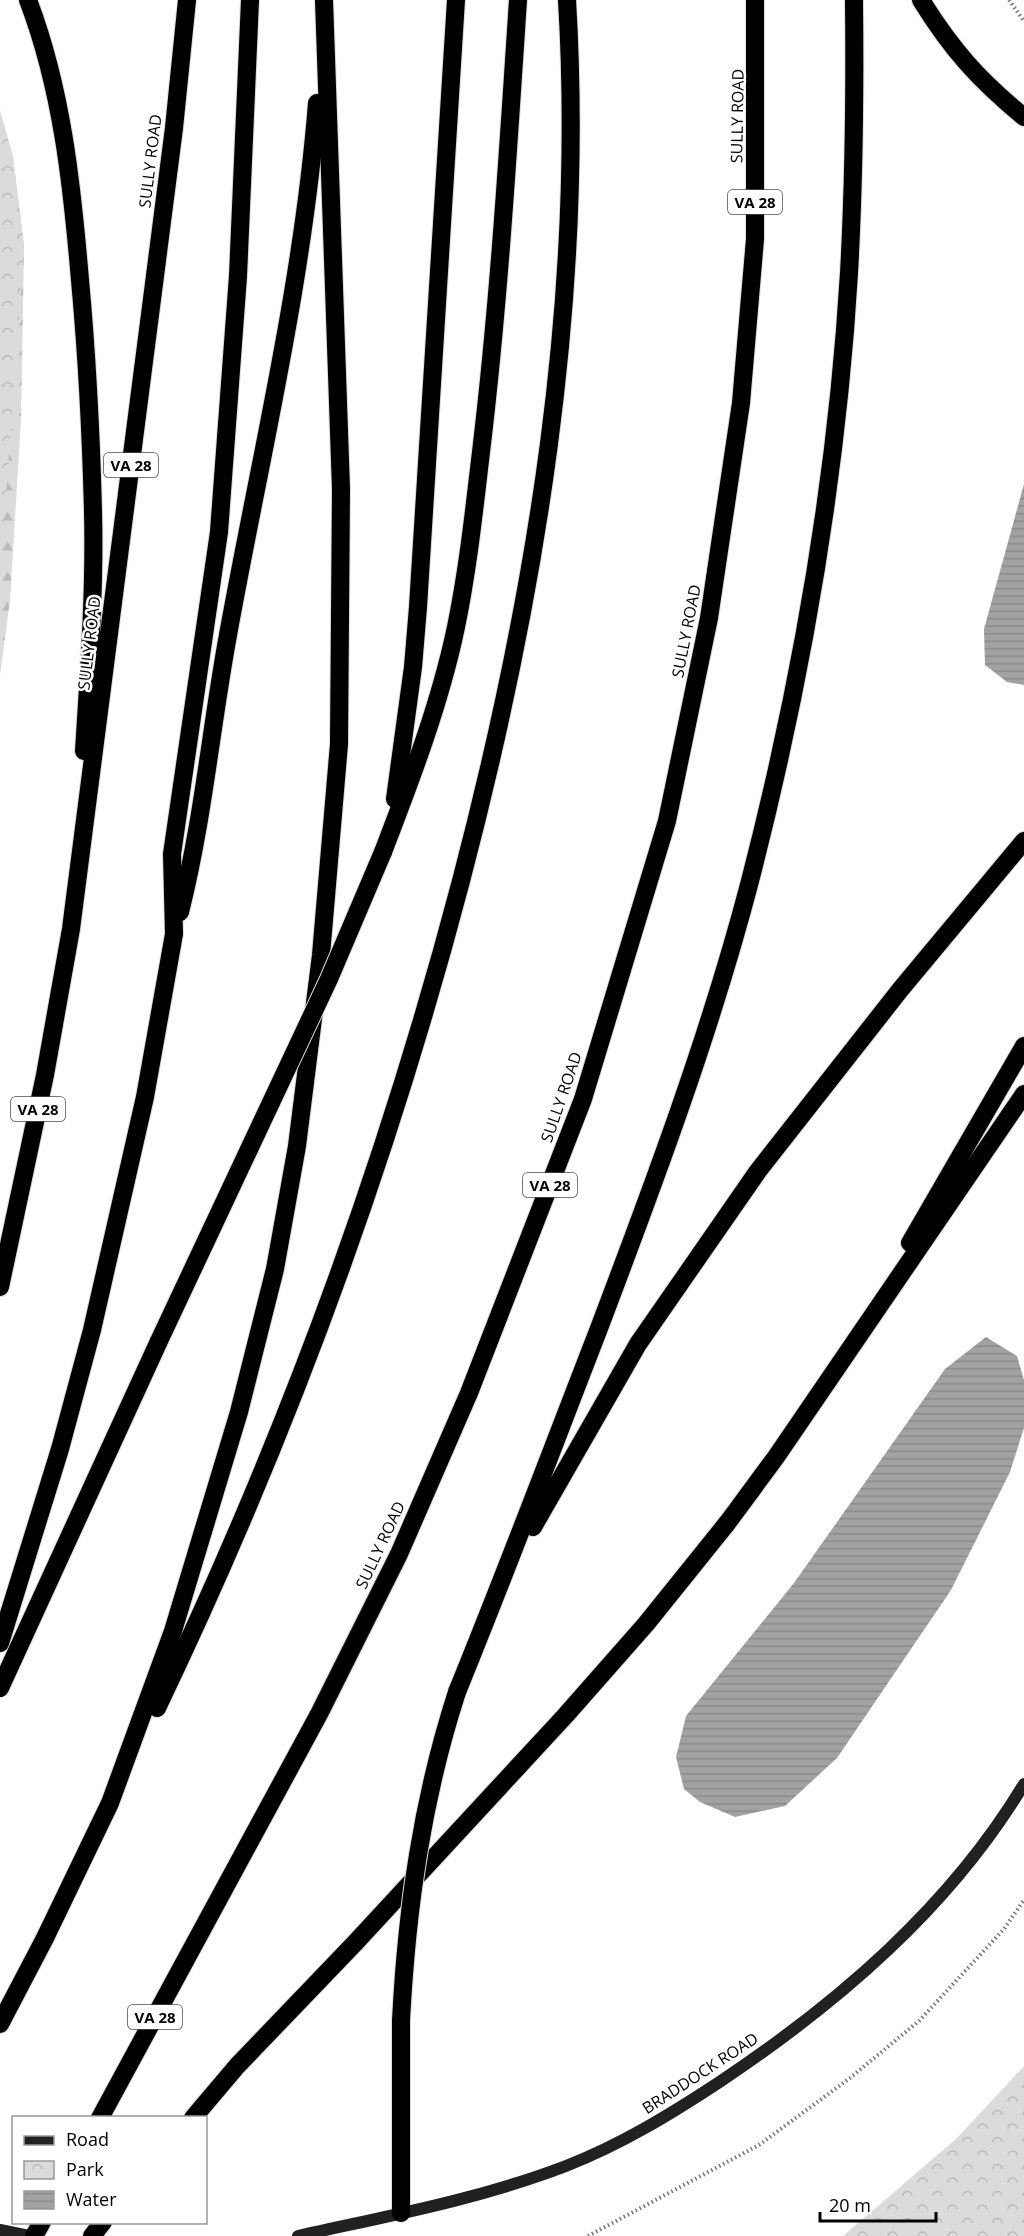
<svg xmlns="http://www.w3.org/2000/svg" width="1024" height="2236" font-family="'Open Sans',sans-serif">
  <defs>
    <pattern id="forest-firs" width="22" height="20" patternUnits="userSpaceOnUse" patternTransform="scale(1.5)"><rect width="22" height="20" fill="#dbdbdb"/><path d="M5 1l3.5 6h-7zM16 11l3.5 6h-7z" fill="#bababa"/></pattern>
    <pattern id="park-crowns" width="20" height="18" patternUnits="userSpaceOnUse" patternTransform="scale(1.5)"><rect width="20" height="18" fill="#dbdbdb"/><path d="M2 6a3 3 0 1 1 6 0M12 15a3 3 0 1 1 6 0" fill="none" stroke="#bababa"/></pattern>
    <pattern id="water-rules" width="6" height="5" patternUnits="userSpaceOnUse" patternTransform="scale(1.5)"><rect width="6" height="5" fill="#a2a2a2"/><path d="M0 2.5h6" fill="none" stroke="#8a8a8a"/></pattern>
  </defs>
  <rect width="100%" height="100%" fill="#fff"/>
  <path fill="url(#forest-firs)" d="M0 111 13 157 24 246 21 420 10 600 0 675Z"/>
  <g fill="url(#park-crowns)">
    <path d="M0 111 13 157 24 246 0 579Z"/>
    <path d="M1024 2066V2236H843L957 2138Z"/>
  </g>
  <g fill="url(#water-rules)">
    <path d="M1024 484V685L1007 682 985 665 984 629Z"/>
    <path d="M986 1337 1017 1356 1024 1380V1428L1010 1472 951 1590 837 1758 785 1806 735 1817 700 1802 684 1789 676 1757 686 1716 794 1583 945 1369Z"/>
  </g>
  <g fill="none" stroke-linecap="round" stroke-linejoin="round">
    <defs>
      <g id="highway">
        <path d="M28 0C62 89 72 185 80 280 87 356 91 434 93 511 95 591 89 671 84 751"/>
        <path d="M921 0C952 50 979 80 1024 117"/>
        <path d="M395 799 413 667 418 607 456 0"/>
        <path d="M383 852C411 779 440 704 456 627 468 569 474 511 481 452 499 302 508 151 518 0"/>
        <path d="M180 912C203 821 211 727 228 635 260 458 303 283 317 103"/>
        <path d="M910 1243 1024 1046"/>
        <path d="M0 1287 45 1075 71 929 174 128 187 0"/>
        <path d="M533 1527 638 1344 758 1171 900 990 1024 841"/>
        <path d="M0 1643 60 1449 92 1330 145 1097 174 934 172 854 219 532 238 276 250 0"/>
        <path d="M0 1688 159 1341"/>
        <path d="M457 1692C506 1572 551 1452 598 1331 654 1183 710 1034 750 881 801 683 837 477 849 273 854 182 855 91 854 0"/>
        <path d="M157 1708C284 1443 386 1166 461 881 536 595 585 297 567 0"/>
        <path d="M0 2024 45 1938 110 1803 173 1631 239 1412 275 1269 297 1146 321 955 339 744 341 489 324 0"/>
        <path d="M100 2118 319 1714 399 1554 469 1393 583 1099 667 821 709 618 741 403 755 239V0"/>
        <path d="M193 2118 237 2066 355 1943 565 1716 646 1624 728 1522 776 1457 1024 1094"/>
        <path d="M401 2213V2020"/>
        <path d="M34 2236 42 2222"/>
        <path d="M92 2236 103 2222"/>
      </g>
    </defs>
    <use href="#highway" stroke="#dbdbdb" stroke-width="20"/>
    <g stroke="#767676" stroke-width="4" stroke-dasharray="1.5 3" stroke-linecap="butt">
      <path d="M1009 0 1024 21"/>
      <path d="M588 2236 759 2145 850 2078 919 2021 1004 1929 1024 1900"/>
    </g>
    <g stroke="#212121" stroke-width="12">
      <path d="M0 2230 29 2236"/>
      <path d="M298 2236C388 2216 480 2199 566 2166 622 2144 671 2114 721 2081 839 2002 950 1907 1024 1784"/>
    </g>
    <use href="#highway" stroke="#000" stroke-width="18"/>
    <defs>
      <g id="highway-bridge">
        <path d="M159 1341 329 979 383 852"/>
        <path d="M401 2020C407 1907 422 1800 457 1692"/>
      </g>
    </defs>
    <use href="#highway-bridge" stroke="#dbdbdb" stroke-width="20" stroke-linecap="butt"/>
    <use href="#highway-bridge" stroke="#000" stroke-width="18"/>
  </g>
  <g text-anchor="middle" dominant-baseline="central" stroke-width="5" stroke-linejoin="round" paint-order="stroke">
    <g fill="#fff" stroke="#4c4c4c" stroke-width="1.5">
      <rect x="728" y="190" width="54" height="24" rx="4.5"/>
      <rect x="104" y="453" width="54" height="24" rx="4.5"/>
      <rect x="11" y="1097" width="54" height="24" rx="4.5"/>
      <rect x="523" y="1173" width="54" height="24" rx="4.5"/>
      <rect x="128" y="2005" width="54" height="24" rx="4.5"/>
    </g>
    <g font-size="15" font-weight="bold" fill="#000">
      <text x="755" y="202">VA 28</text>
      <text x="131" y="465">VA 28</text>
      <text x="38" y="1109">VA 28</text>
      <text x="550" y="1185">VA 28</text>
      <text x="155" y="2017">VA 28</text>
    </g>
    <g font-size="16" fill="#000" stroke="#fff">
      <text transform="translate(737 116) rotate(-89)">SULLY ROAD</text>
      <text transform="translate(150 161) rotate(-83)">SULLY ROAD</text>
      <text transform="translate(686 631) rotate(-79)">SULLY ROAD</text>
      <text transform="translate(89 643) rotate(-83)">SULLY ROAD</text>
      <text transform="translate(561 1097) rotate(-71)">SULLY ROAD</text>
      <text transform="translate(380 1545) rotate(-65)">SULLY ROAD</text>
      <text transform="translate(700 2073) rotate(-33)">BRADDOCK ROAD</text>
    </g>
  </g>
  <rect x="12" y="2116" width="195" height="108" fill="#ffffff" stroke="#999999" stroke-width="1.5"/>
  <rect x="24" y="2136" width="30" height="9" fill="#212121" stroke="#999999" stroke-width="1.5"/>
  <text x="66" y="2146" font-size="18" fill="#000000">Road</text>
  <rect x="24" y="2161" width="30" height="18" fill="url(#park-crowns)" stroke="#999999" stroke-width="1.5"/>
  <text x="66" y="2176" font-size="18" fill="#000000">Park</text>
  <rect x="24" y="2191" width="30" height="18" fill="url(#water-rules)" stroke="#999999" stroke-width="1.5"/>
  <text x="66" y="2206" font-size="18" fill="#000000">Water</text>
  <path d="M820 2212v9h116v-9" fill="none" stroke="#000000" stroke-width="3"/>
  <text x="829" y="2212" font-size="18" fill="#000000" stroke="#ffffff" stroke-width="4.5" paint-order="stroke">20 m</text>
</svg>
